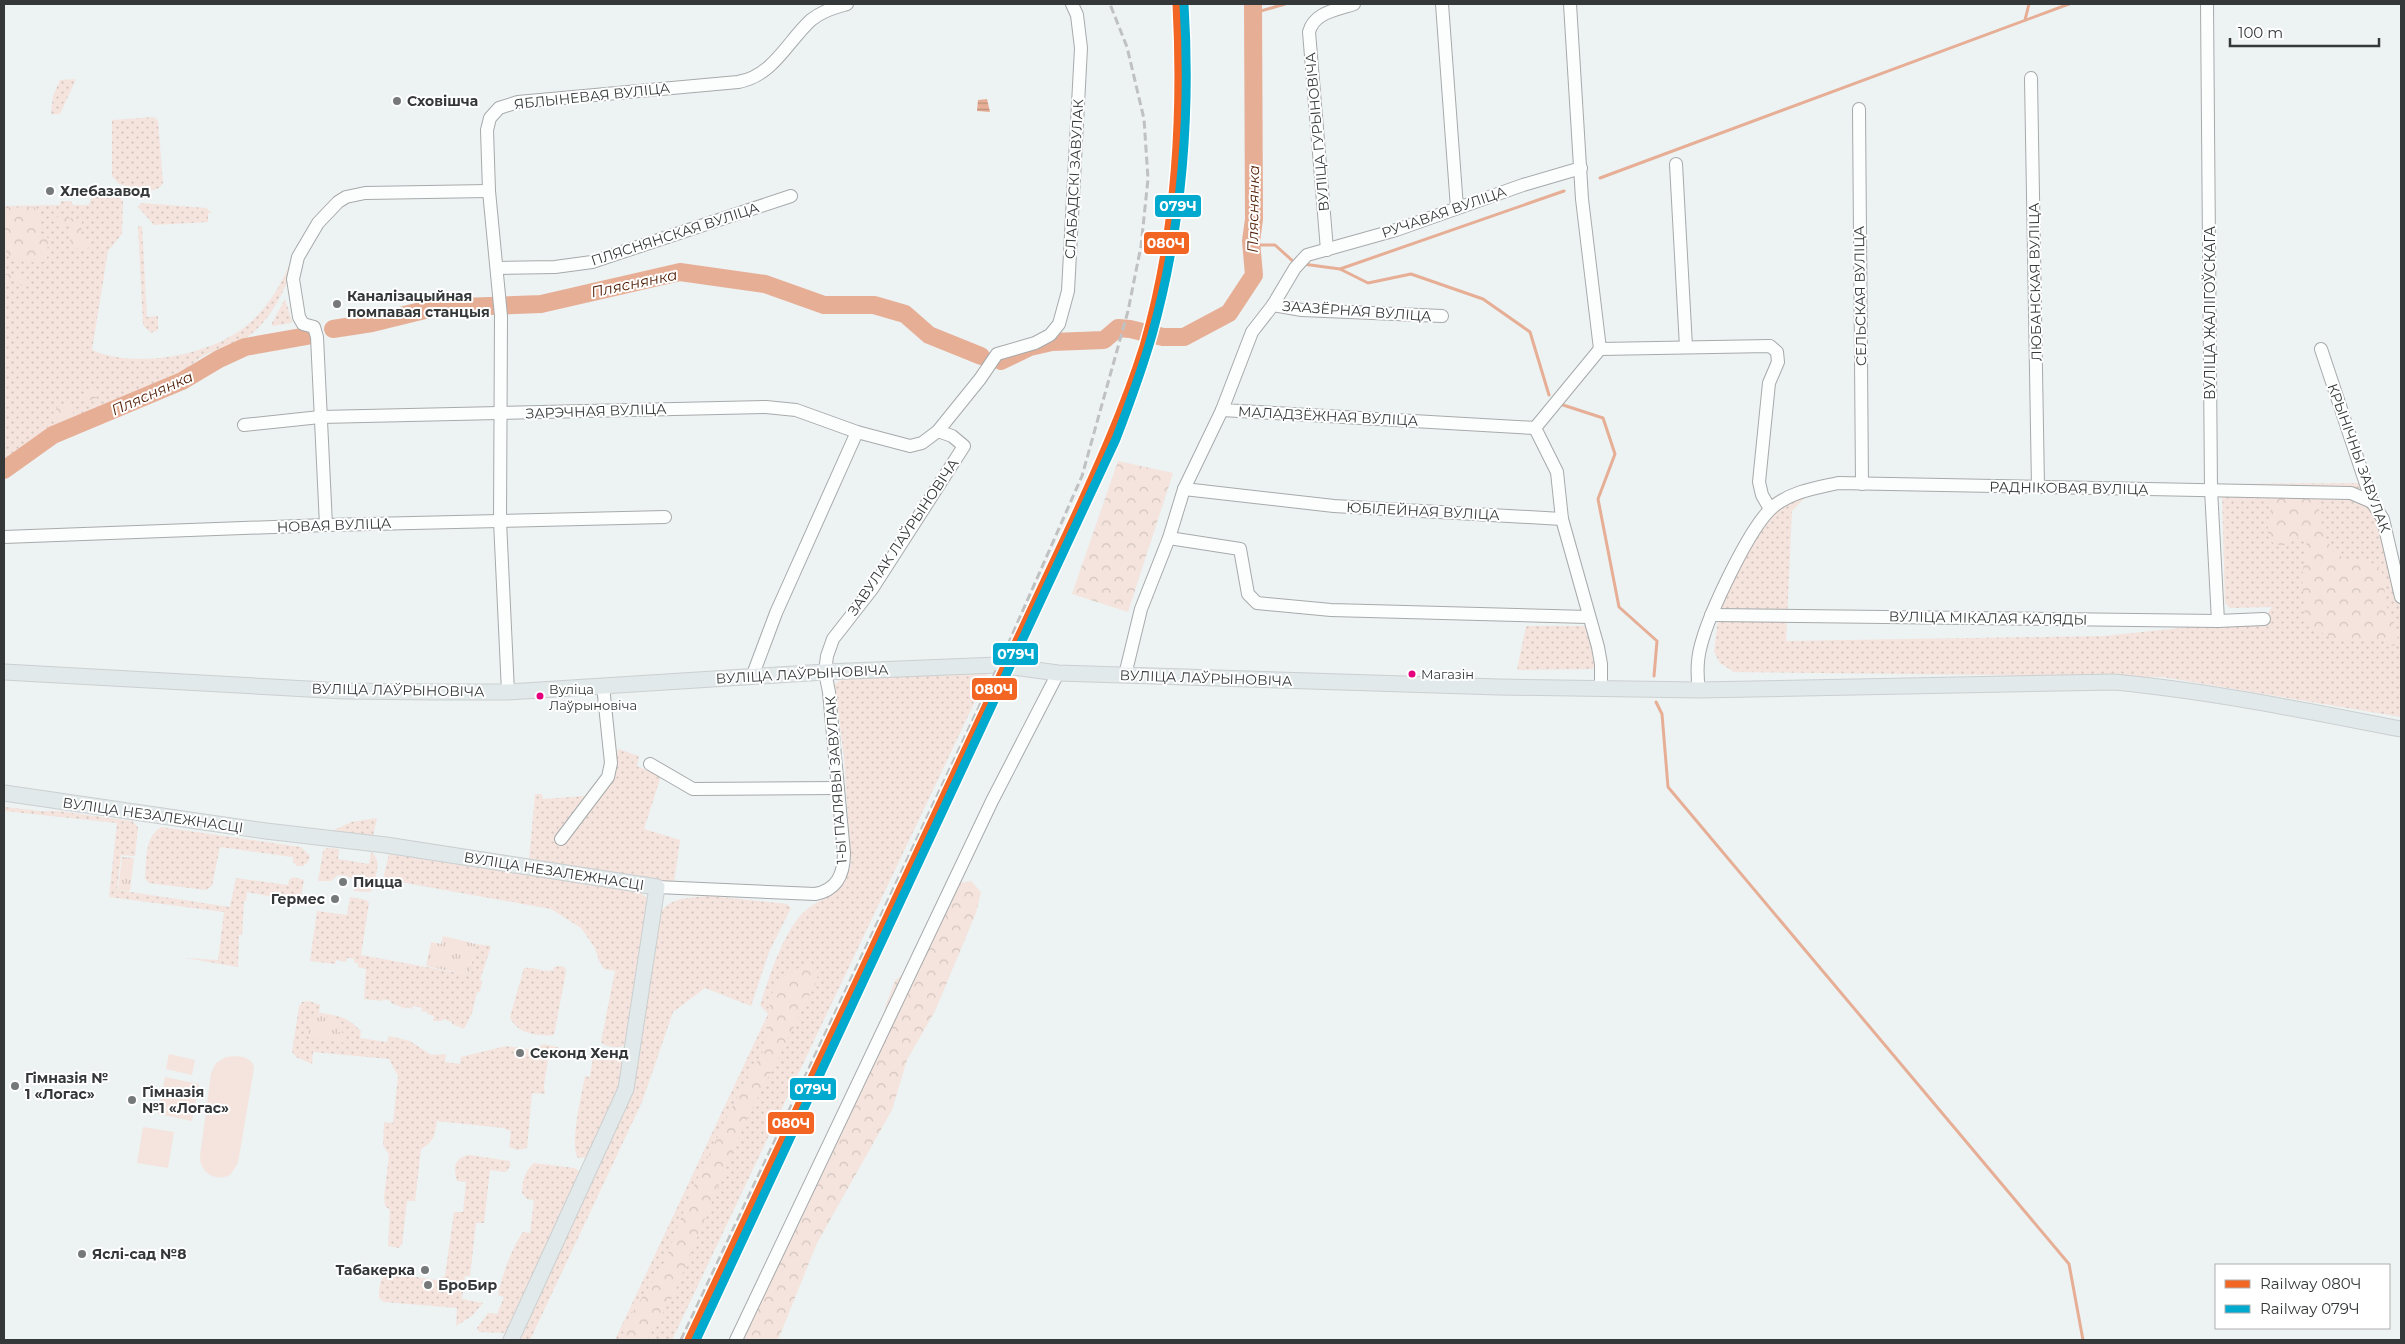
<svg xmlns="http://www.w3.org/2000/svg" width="2405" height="1344" font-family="Montserrat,sans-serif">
  <defs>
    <pattern id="grass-dots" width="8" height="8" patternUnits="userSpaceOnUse" patternTransform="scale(1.25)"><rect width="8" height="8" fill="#f4e4dd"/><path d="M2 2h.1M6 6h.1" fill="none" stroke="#d2c4be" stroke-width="1.8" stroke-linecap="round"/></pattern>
    <pattern id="forest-crowns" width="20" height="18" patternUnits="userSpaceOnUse" patternTransform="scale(1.25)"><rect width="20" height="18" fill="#f4e4dd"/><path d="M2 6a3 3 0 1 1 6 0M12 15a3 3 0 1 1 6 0" fill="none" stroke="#d2c4be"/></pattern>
    <pattern id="park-tufts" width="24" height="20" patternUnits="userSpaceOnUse" patternTransform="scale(1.25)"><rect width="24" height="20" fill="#f4e4dd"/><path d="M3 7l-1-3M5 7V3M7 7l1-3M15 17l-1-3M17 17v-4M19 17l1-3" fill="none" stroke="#d2c4be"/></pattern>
    <pattern id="water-rules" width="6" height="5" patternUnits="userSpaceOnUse" patternTransform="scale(1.25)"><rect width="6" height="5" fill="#e7ae96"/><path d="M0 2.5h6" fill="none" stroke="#bc8f7b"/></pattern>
  </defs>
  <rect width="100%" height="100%" fill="#edf2f3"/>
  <g fill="url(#grass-dots)">
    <path d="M76 79 60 114H51L53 96 60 80Z"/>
    <path d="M154 117 158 121 163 183C155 198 132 187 119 184L112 176V120Z"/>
    <path d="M96 196 120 198 123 201 122 234 108 251 92 350C138 370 218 355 254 319 273 300 284 279 294 254L298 257C286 285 273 320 247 337 234 346 218 348 205 355 190 364 179 376 165 384V388L53 435 4 469V206L60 205 61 201H71L73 205H89L91 199Z"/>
    <path d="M141 203 206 208 212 213H208V222L154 225 138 207Z"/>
    <path d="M138 226H142L147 317 158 316V330L151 333 143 325Z"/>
    <path d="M285 299 292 321 291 323 272 326V323Z"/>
    <path d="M2361 483 2373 491 2401 602V717L2163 677 1734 672 1720 663 1714 652 1720 604 1769 512 1816 486 1792 511 1786 641 2105 636 2264 619 2272 607 2230 608 2225 603 2222 491 2228 484Z"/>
    <path d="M1526 626H1585L1588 629 1594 666 1593 669 1517 670Z"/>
    <path d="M988 674 672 1340H615L768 1014 760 1005C769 978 782 935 802 914 824 892 842 901 851 863L844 758 835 685 838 681 849 678Z"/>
    <path d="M618 749 639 756 637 766 661 776 644 829 680 840 674 883 529 860 535 794H542L543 799 600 795 616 764Z"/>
    <path d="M4 807 40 811H59L132 821 138 827 135 856 121 855 117 890 230 907 236 878 288 885 289 880 293 877 304 880 300 902 247 892 246 901H244L242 935H239L238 967 185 958 218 960 224 912 109 897 117 823 4 811Z"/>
    <path d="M377 818 373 836 332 831 351 822Z"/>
    <path d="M161 827 301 847 310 856 308 862 303 866H297L293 862V857L220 847 212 886 206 890 149 883 145 878C147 859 144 838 161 827Z"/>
    <path d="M326 848 339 849 338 859 369 864 371 852C384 860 374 880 371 892L354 891V880L347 876 338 875 331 881H318L323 851Z"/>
    <path d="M389 854 640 892 648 899V903L627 1044C620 1049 607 1048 601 1042L615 971 604 969 599 961 595 948 581 928 551 909 383 879Z"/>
    <path d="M711 896 787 904 791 908 769 952 751 1006 705 988 673 1012 642 1102 530 1340H517L632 1089 661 912C672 896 693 898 711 896Z"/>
    <path d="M350 897 366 900 369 903 361 955 469 975 476 944 491 946 480 980 482 981 480 992H477L472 1013 464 1029 452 1024V1022L443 1019 442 1021H433L434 1016 427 1014V1012L421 1011 422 1008 413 1006 412 1009 407 1007 406 1009 391 1003V1001L383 999 382 1001 364 999 366 969 358 967V963H354V959L347 958 346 962 336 960 335 964 310 961 317 911 347 915Z"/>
    <path d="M560 966 565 967 566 972 554 1035C538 1036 516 1034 510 1017L524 968C534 966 543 973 553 970L554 967Z"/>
    <path d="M309 1001 320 1005 319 1013C339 1016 346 1016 361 1031L360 1038 387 1042 389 1036 410 1041 431 1055 446 1054 445 1062 460 1064 461 1057 506 1046 533 1050 544 1044 557 1047 564 1052V1060L548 1059 544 1086 545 1094 532 1093 527 1148 518 1150 509 1147 511 1131 503 1128 437 1121C435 1135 434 1142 421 1149L415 1201H407L402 1244 399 1248 388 1246 390 1210 385 1206 384 1197 389 1155 383 1145 384 1122 393 1123 398 1076 389 1059 313 1052 312 1064 296 1057 292 1052 299 1007 302 1002Z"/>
    <path d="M598 1054H611L621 1058C630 1082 599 1133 589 1157L578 1158C569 1146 582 1093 585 1076L590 1077 593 1058Z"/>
    <path d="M469 1155 510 1161V1167L506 1172 490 1170 484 1223H476L470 1276H465L462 1299 483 1303 472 1316 456 1326 457 1308 384 1302 379 1298C379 1288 379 1280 387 1273L437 1280 445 1276 454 1212H463L466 1182 457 1181C453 1167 454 1158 469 1155Z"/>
    <path d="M534 1163 574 1168 578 1170 580 1178 507 1333 479 1332 477 1328 488 1313 497 1314 504 1297 498 1295C502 1276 511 1249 523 1232L530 1233 534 1200 527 1199 522 1193C522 1181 525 1171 534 1163Z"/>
  </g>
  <g fill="url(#forest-crowns)">
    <path d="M34 207 39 214V232L48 238 47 259 44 263 15 261 7 255 6 248 4 247V208Z"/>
    <path d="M54 217 80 219 82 221 81 239 89 247 86 250 76 248 70 243 71 225 62 227 53 221Z"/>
    <path d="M4 274 27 275V285L22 286 12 279 4 281Z"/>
    <circle cx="91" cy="394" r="6"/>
    <circle cx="64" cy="413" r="9"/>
    <path d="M1118 461 1173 473 1128 612 1072 594Z"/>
    <path d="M2315 486 2321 496 2319 512 2324 534 2333 552 2348 560H2364L2377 565 2384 576 2385 602 2397 631 2398 644 2392 646 2384 637 2348 642 2338 640 2311 628 2305 615 2304 605 2302 577 2307 541 2305 535C2296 536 2290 547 2280 545 2256 542 2276 510 2270 497L2237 499 2228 496 2229 487Z"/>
    <path d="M971 881 981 892 976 913 935 1011 907 1060 892 1110 817 1243 778 1340H742L889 1032 885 1007 895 981 911 967 959 883Z"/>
    <path d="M808 963 818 979 742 1129 673 1296 647 1340H620L632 1313 664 1264 690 1194 735 1101 766 1046 768 1013 773 990 787 974Z"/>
  </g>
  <g fill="url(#park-tufts)">
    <path d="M122 857 134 858 130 891 118 890Z"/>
    <path d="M443 936 476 944 469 975 426 966 431 942 441 944Z"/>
    <path d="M312 1014 340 1019 338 1032 347 1033 346 1043 308 1037Z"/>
  </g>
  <g fill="#f4e4dd">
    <path d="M169 1054 195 1060 192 1075 166 1069Z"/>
    <path d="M226 1057C237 1055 252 1056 254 1068L238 1163 230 1175C216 1182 200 1173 200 1157L211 1073 216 1063Z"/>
    <path d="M165 1077 199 1084 192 1121 158 1114Z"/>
    <path d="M143 1127 174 1132 168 1168 137 1163Z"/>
  </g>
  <path fill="url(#water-rules)" d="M987 99 990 112 977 111 978 100Z"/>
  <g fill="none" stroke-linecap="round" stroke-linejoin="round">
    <g stroke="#e7ae96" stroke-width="3">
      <path d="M1254 13 1285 4"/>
      <path d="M2025 20 2029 4"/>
      <path d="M1600 178 2069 4"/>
      <path d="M1251 241 1258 245H1275L1295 263"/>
      <path d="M1303 264 1340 269 1368 283 1411 274 1483 299 1530 332 1549 395"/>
      <path d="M1340 269 1564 191"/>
      <path d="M1560 404 1603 418 1615 454 1598 499 1619 607 1657 641 1654 676"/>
      <path d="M1656 702 1662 714 1668 787 2069 1264 2083 1340"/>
    </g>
    <g stroke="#e7ae96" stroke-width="18">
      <path d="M333 329 372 323 433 308 541 304 680 272 765 284 824 305H874L905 314 929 335 981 356"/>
      <path d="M1001 361 1030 347 1052 342 1104 340 1118 328 1130 329 1163 337H1184L1229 313 1254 275 1251 241 1254 219 1253 4"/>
      <path d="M4 470 53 435 182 381 219 359 245 347 307 336"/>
    </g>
    <defs>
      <g id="minor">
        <path d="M1442 4 1457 208"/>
        <path d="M1570 4 1582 199 1600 349"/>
        <path d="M2207 4 2211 489 2218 621"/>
        <path d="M2031 78 2038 487"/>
        <path d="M1859 109 1862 484"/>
        <path d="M1676 164 1686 347"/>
        <path d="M1327 250 1309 32C1314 12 1337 10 1354 4"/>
        <path d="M497 268 555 267 592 262 791 196"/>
        <path d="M1273 305 1302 310 1442 316"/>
        <path d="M2321 349 2372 502 2383 519 2401 597"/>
        <path d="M244 425 320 417 766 407 796 410 857 432 910 446 922 443 938 431 980 379 997 354 1035 343 1050 335 1059 324 1068 291 1081 48 1077 15 1072 4"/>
        <path d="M1535 428 1222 410 1252 332 1273 305 1295 268 1307 255 1396 230 1523 185 1581 168"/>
        <path d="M1535 428 1600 349 1770 346 1777 352 1778 362 1769 383 1759 482 1762 495 1770 509"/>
        <path d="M1535 428 1557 472 1562 519"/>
        <path d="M1184 489 1334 506 1562 519 1598 647 1601 664V688"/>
        <path d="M326 525 317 337 314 327 303 324 299 317 293 279 298 257 318 223 338 202 346 197 365 193 489 191"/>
        <path d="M4 537 326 525 665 517"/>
        <path d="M1169 538 1240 549 1248 594 1257 603 1331 610 1588 617"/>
        <path d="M1711 615 2218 621 2264 619"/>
        <path d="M1125 675 1141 609 1169 538 1184 489 1222 410"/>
        <path d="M752 677 776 613 857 432"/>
        <path d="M1699 690C1697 676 1697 659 1701 645 1709 614 1750 525 1774 506 1793 491 1816 488 1838 483L2351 493 2372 502"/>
        <path d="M508 692 500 521 501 316 489 191 487 130 490 118 499 108 518 102 738 82C773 76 787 42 811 20 822 11 834 8 847 4"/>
        <path d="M650 764 693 789 838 788"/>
        <path d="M561 839 608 777 611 763 603 686"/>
        <path d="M657 887 815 894C837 890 844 874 844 853L829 692 825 672 827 656 833 639 872 589 964 446 952 436 938 431"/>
        <path d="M736 1340 992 801 1058 673"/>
      </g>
      <g id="major">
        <path d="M4 672 344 691 436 692H508L825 672 998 665 1058 673 1499 687 1699 690 2114 682C2211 691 2306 711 2401 729"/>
        <path d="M4 793 266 831 386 845 657 887 626 1089 511 1340"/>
      </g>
    </defs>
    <use href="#minor" stroke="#a7aaab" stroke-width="14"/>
    <use href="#major" stroke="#cccfd0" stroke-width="17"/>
    <use href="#minor" stroke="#fcfdfd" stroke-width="12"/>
    <use href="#major" stroke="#e1e9ea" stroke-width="15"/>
    <path stroke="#c0c1c1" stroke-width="3" stroke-dasharray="8 4" stroke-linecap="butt" d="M681 1340 1002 658 1082 476 1128 311 1141 246 1148 179 1144 119 1127 47 1110 4"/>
    <defs>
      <path id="rail-1" d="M689 1340 1068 532C1096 471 1124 410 1144 346 1176 236 1183 118 1177 4"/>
      <path id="rail-2" d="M696 1340 1116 439C1129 405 1142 370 1152 335 1182 227 1191 116 1184 4"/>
    </defs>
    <use href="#rail-1" stroke="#fff" stroke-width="12"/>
    <use href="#rail-2" stroke="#fff" stroke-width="12"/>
    <use href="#rail-1" stroke="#f26522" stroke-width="9"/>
    <use href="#rail-2" stroke="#00a9ce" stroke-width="9"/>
  </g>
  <g fill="#75797a" stroke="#fff" stroke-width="2">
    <circle cx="397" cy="101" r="5"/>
    <circle cx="50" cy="191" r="5"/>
    <circle cx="337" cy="304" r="5"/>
    <circle cx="343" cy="882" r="5"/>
    <circle cx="335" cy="899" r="5"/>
    <circle cx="520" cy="1053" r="5"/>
    <circle cx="15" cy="1086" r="5"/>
    <circle cx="132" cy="1100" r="5"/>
    <circle cx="82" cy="1254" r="5"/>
    <circle cx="425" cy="1270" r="5"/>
    <circle cx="428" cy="1285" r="5"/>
  </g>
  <g fill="#e5007d" stroke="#fff" stroke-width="2">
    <circle cx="1412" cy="674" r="4.5"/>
    <circle cx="540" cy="696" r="4.5"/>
  </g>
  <g text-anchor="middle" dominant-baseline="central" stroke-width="4" stroke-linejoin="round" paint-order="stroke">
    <g font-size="13" fill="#353839" stroke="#fff" text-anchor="start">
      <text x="1421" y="674">Магазін</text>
      <text x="549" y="689">Вуліца<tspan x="549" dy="16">Лаўрыновіча</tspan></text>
    </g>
    <g font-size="14" fill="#353839" stroke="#fff">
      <text transform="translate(592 96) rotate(-6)">ЯБЛЫНЕВАЯ ВУЛІЦА</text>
      <text transform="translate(1317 132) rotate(-95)">ВУЛІЦА ГУРЫНОВІЧА</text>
      <text transform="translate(1074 179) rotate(-87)">СЛАБАДСКІ ЗАВУЛАК</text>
      <text transform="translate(1444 212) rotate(-19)">РУЧАВАЯ ВУЛІЦА</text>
      <text transform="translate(675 234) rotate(-18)">ПЛЯСНЯНСКАЯ ВУЛІЦА</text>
      <text transform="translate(2035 282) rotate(-91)">ЛЮБАНСКАЯ ВУЛІЦА</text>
      <text transform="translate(1860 296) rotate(-91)">СЕЛЬСКАЯ ВУЛІЦА</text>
      <text transform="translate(1357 311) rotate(4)">ЗААЗЁРНАЯ ВУЛІЦА</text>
      <text transform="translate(2210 313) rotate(-90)">ВУЛІЦА ЖАЛІГОЎСКАГА</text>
      <text transform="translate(596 411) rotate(-2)">ЗАРЭЧНАЯ ВУЛІЦА</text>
      <text transform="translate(1328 416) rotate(3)">МАЛАДЗЁЖНАЯ ВУЛІЦА</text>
      <text transform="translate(2359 458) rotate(70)">КРЫНІЧНЫ ЗАВУЛАК</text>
      <text transform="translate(2069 488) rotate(1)">РАДНІКОВАЯ ВУЛІЦА</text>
      <text transform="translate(1423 511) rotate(3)">ЮБІЛЕЙНАЯ ВУЛІЦА</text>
      <text transform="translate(334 525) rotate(-2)">НОВАЯ ВУЛІЦА</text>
      <text transform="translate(903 537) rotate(-56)">ЗАВУЛАК ЛАЎРЫНОВІЧА</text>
      <text transform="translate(1988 618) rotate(1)">ВУЛІЦА МІКАЛАЯ КАЛЯДЫ</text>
      <text transform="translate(802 674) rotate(-3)">ВУЛІЦА ЛАЎРЫНОВІЧА</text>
      <text transform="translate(1206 678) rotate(2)">ВУЛІЦА ЛАЎРЫНОВІЧА</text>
      <text transform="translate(398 690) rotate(1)">ВУЛІЦА ЛАЎРЫНОВІЧА</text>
      <text transform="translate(836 780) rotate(-94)">1-Ы ПАЛЯВЫ ЗАВУЛАК</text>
      <text transform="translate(153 815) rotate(8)">ВУЛІЦА НЕЗАЛЕЖНАСЦІ</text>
      <text transform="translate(554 871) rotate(9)">ВУЛІЦА НЕЗАЛЕЖНАСЦІ</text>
    </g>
    <g font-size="14" font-weight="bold" fill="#353839" stroke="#fff" text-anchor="start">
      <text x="407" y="101">Сховішча</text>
      <text x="60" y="191">Хлебазавод</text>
      <text x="347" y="296">Каналізацыйная<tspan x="347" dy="16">помпавая станцыя</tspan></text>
      <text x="353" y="882">Пицца</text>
      <text x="325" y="899" text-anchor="end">Гермес</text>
      <text x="530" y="1053">Секонд Хенд</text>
      <text x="25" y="1078">Гімназія №<tspan x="25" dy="16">1 «Логас»</tspan></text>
      <text x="142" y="1092">Гімназія<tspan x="142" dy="16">№1 «Логас»</tspan></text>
      <text x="92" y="1254">Яслі-сад №8</text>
      <text x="415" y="1270" text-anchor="end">Табакерка</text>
      <text x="438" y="1285">БроБир</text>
    </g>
    <g font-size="15" font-style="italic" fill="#4f1c02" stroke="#fff">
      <text transform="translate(1253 209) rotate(-89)">Пляснянка</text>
      <text transform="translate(634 283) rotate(-12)">Пляснянка</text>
      <text transform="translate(152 393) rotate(-24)">Пляснянка</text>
    </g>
  </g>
  <g stroke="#fff" stroke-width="2">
    <rect x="1154" y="194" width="48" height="24" rx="5" fill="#00a9ce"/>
    <rect x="1143" y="231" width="47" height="24" rx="5" fill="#f26522"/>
    <rect x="992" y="642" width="47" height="24" rx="5" fill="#00a9ce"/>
    <rect x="971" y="677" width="47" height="24" rx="5" fill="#f26522"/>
    <rect x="789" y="1077" width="48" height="24" rx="5" fill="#00a9ce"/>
    <rect x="767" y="1111" width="48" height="24" rx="5" fill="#f26522"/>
  </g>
  <g font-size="14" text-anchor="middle" font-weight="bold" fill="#fff">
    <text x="1178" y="211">079Ч</text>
    <text x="1166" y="248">080Ч</text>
    <text x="1016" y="659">079Ч</text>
    <text x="994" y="694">080Ч</text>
    <text x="813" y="1094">079Ч</text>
    <text x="791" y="1128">080Ч</text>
  </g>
  <rect width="2405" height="1344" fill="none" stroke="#353839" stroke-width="10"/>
  <rect x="2215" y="1264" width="175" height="65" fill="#ffffff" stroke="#aeafb0"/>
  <rect x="2225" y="1280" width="25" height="8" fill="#f26522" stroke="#aeafb0"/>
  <text x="2260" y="1289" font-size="15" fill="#353839">Railway 080Ч</text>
  <rect x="2225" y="1305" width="25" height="8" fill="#00a9ce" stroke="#aeafb0"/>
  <text x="2260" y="1314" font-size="15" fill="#353839">Railway 079Ч</text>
  <path d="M2230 38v8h149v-8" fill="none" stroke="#353839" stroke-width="2.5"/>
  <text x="2238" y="38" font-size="15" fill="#353839" stroke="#ffffff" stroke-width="4" paint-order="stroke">100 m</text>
</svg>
